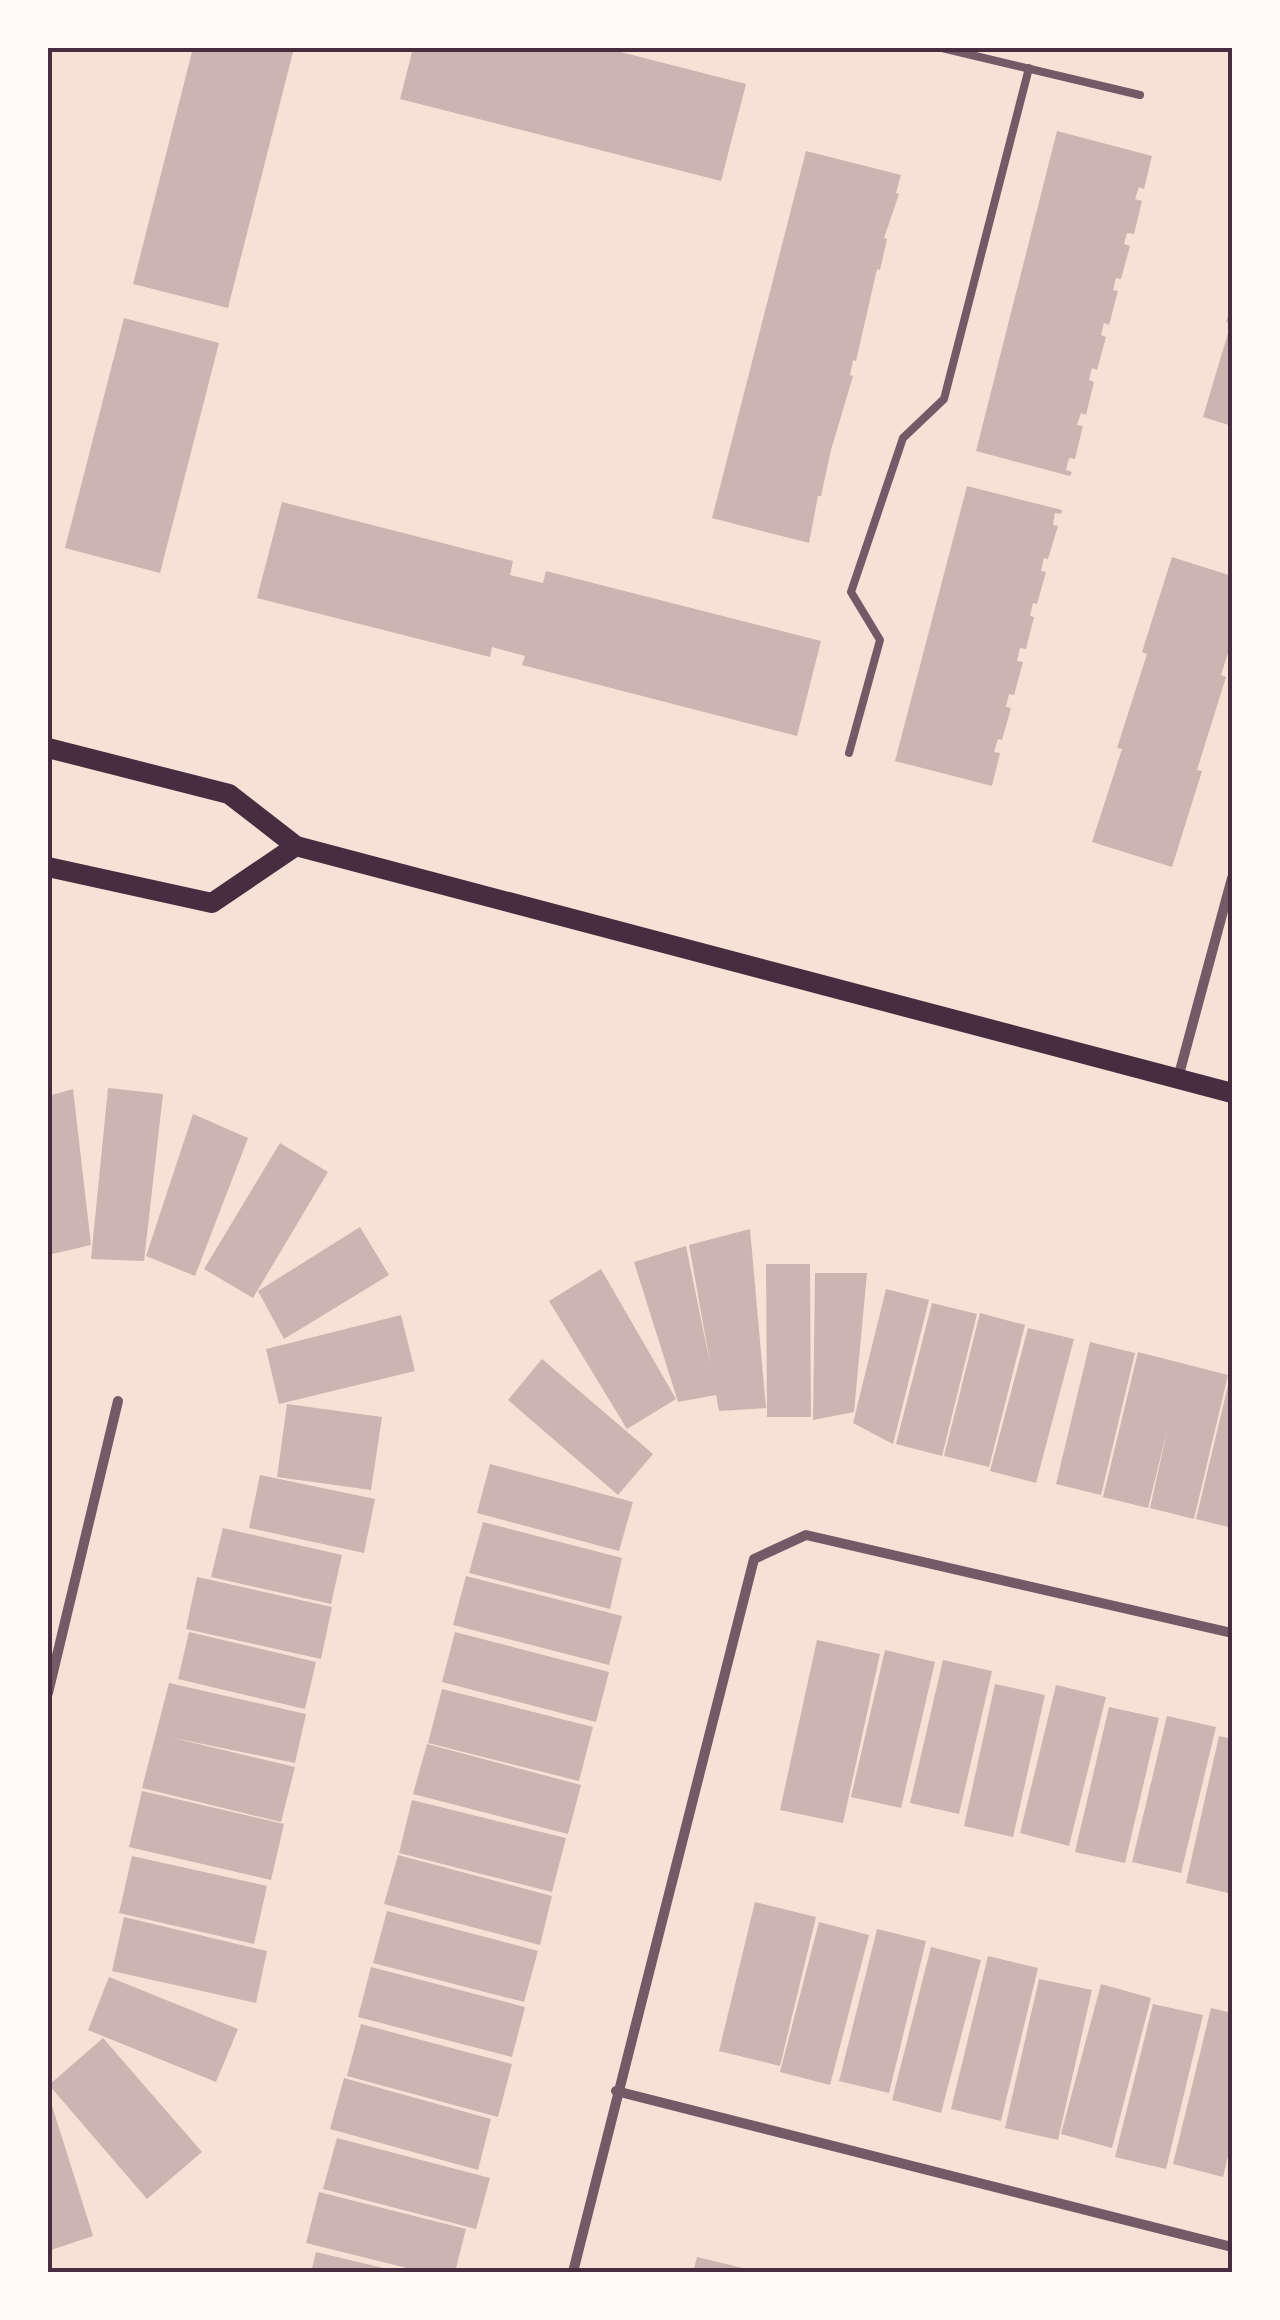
<svg xmlns="http://www.w3.org/2000/svg" width="1280" height="2320" font-family="Jost,sans-serif">
  <rect width="100%" height="100%" fill="#f7e1d7"/>
  <g fill="#ccb4b1">
    <path d="M193 48H294L228 308 133 284Z"/>
    <path d="M413 48H605L746 84 721 181 400 99Z"/>
    <path d="M1057 131 1152 156 1144 189 1139 187 1135 199 1142 201 1134 234 1127 233 1124 244 1130 246 1121 279 1116 278 1113 290 1118 291 1109 325 1104 323 1101 335 1106 337 1097 370 1092 368 1089 380 1094 382 1086 415 1081 413 1077 425 1083 426 1075 459 1069 458 1066 470 1072 472 1070 476 976 451Z"/>
    <path d="M806 151 901 175 896 193 899 194 884 238 887 239 880 270 877 269 856 361 853 360 850 375 853 376 831 450 821 496H818L809 543 712 518Z"/>
    <path d="M1232 305V426L1203 417 1231 323 1226 322Z"/>
    <path d="M124 318 219 343 160 573 65 548Z"/>
    <path d="M967 486 1062 510 1061 514 1055 513 1053 525 1058 526 1048 559 1044 558 1041 571 1046 572 1037 604 1033 603 1030 616 1034 617 1026 649 1020 648 1017 661 1023 662 1014 695 1009 694 1006 707 1011 708 1002 740 998 739 994 752 1000 753 992 786 895 761Z"/>
    <path d="M282 502 513 561 510 575 543 583 546 571 821 641 797 736 522 665 525 656 492 647 490 657 257 598Z"/>
    <path d="M1172 557 1232 576V640L1221 675 1226 677 1197 770 1202 771 1172 867 1092 842 1122 749 1117 748 1147 654 1142 652Z"/>
    <path d="M108 1088 163 1094 144 1261 91 1259Z"/>
    <path d="M73 1089 91 1245 48 1255V1096Z"/>
    <path d="M193 1114 248 1138 195 1276 146 1256Z"/>
    <path d="M280 1143 328 1172 253 1298 204 1269Z"/>
    <path d="M360 1227 389 1275 284 1339 258 1291Z"/>
    <path d="M750 1229 766 1408 719 1411 716 1395 678 1402 634 1262 686 1246 711 1368 689 1245Z"/>
    <path d="M766 1264H810L811 1417H767Z"/>
    <path d="M601 1269 676 1399 627 1429 549 1301Z"/>
    <path d="M815 1273H867L854 1412 813 1420Z"/>
    <path d="M886 1289 929 1300 893 1444 853 1423Z"/>
    <path d="M932 1303 977 1314 942 1456 896 1444Z"/>
    <path d="M980 1313 1025 1325 989 1467 944 1456Z"/>
    <path d="M401 1315 415 1371 279 1404 266 1349Z"/>
    <path d="M1028 1328 1074 1339 1036 1483 990 1471Z"/>
    <path d="M1090 1342 1135 1353 1101 1495 1056 1484Z"/>
    <path d="M1138 1352 1228 1375 1194 1519 1150 1508 1168 1427 1148 1508 1103 1497Z"/>
    <path d="M542 1359 653 1454 618 1495 508 1400Z"/>
    <path d="M1231 1373H1232V1528L1196 1519Z"/>
    <path d="M287 1404 382 1417 371 1490 277 1477Z"/>
    <path d="M490 1464 633 1502 619 1551 477 1513Z"/>
    <path d="M260 1475 375 1499 364 1553 249 1528Z"/>
    <path d="M483 1522 622 1558 610 1609 469 1573Z"/>
    <path d="M223 1528 342 1555 331 1604 211 1577Z"/>
    <path d="M466 1576 622 1616 609 1665 453 1625Z"/>
    <path d="M197 1577 332 1607 321 1659 186 1629Z"/>
    <path d="M189 1632 316 1662 305 1709 178 1679Z"/>
    <path d="M455 1632 609 1672 596 1722 442 1682Z"/>
    <path d="M817 1640 880 1654 843 1823 780 1810Z"/>
    <path d="M885 1650 935 1662 901 1808 851 1797Z"/>
    <path d="M943 1660 992 1671 959 1814 910 1803Z"/>
    <path d="M169 1683 306 1714 295 1763 169 1737 295 1767 281 1822 142 1788Z"/>
    <path d="M995 1684 1045 1695 1013 1837 964 1826Z"/>
    <path d="M1056 1685 1106 1697 1069 1846 1020 1833Z"/>
    <path d="M442 1689 593 1727 579 1781 428 1743Z"/>
    <path d="M1109 1707 1159 1718 1125 1863 1075 1852Z"/>
    <path d="M1167 1716 1216 1727 1181 1873 1132 1862Z"/>
    <path d="M1219 1736 1232 1739V1894L1186 1883Z"/>
    <path d="M427 1744 581 1785 568 1834 413 1794Z"/>
    <path d="M142 1791 284 1824 271 1880 129 1847Z"/>
    <path d="M412 1800 566 1838 552 1892 399 1853Z"/>
    <path d="M398 1855 552 1896 540 1945 384 1904Z"/>
    <path d="M132 1856 267 1886 254 1944 119 1913Z"/>
    <path d="M755 1902 816 1917 780 2066 719 2051Z"/>
    <path d="M387 1911 538 1951 524 2002 373 1963Z"/>
    <path d="M124 1917 267 1951 256 2003 112 1971Z"/>
    <path d="M819 1922 869 1935 830 2085 780 2072Z"/>
    <path d="M877 1929 926 1941 889 2093 839 2081Z"/>
    <path d="M931 1947 981 1960 941 2113 892 2100Z"/>
    <path d="M988 1956 1038 1968 1001 2121 951 2109Z"/>
    <path d="M371 1967 525 2007 512 2057 358 2017Z"/>
    <path d="M109 1977 238 2029 216 2082 88 2030Z"/>
    <path d="M1039 1979 1092 1990 1058 2140 1005 2128Z"/>
    <path d="M1101 1984 1151 1998 1112 2148 1061 2134Z"/>
    <path d="M1153 2004 1203 2015 1166 2169 1115 2157Z"/>
    <path d="M1211 2008 1232 2013V2139L1223 2177 1173 2164Z"/>
    <path d="M361 2024 512 2064 498 2117 347 2076Z"/>
    <path d="M103 2038 202 2152 147 2199 49 2085Z"/>
    <path d="M344 2078 491 2119 478 2170 330 2129Z"/>
    <path d="M48 2093 93 2236 48 2251Z"/>
    <path d="M337 2138 490 2178 476 2229 323 2189Z"/>
    <path d="M319 2192 466 2229 455 2272H423L306 2243Z"/>
    <path d="M316 2252 396 2271V2272H311Z"/>
    <path d="M697 2257 755 2271V2272H693Z"/>
  </g>
  <g fill="none" stroke-linecap="round" stroke-linejoin="round">
    <g stroke="#755966" stroke-width="8">
      <path d="M942 48 1140 95"/>
      <path d="M849 753 880 640 851 592 903 438 944 399 1029 68"/>
    </g>
    <g stroke="#755966" stroke-width="10">
      <path d="M1178 1078 1232 878"/>
      <path d="M48 1693 118 1401"/>
      <path d="M616 2091 1232 2247"/>
      <path d="M573 2272 754 1559 806 1535 1232 1633"/>
    </g>
    <g stroke="#4a2c40" stroke-width="20">
      <path d="M48 748 229 794 296 846 1232 1093"/>
      <path d="M48 867 212 903 296 846"/>
    </g>
  </g>
  <rect width="1280" height="2320" fill="none" stroke="#fffaf5" stroke-width="100"/>
  <rect x="50" y="50" width="1180" height="2220" fill="none" stroke="#4a2c40" stroke-width="4"/>
</svg>
